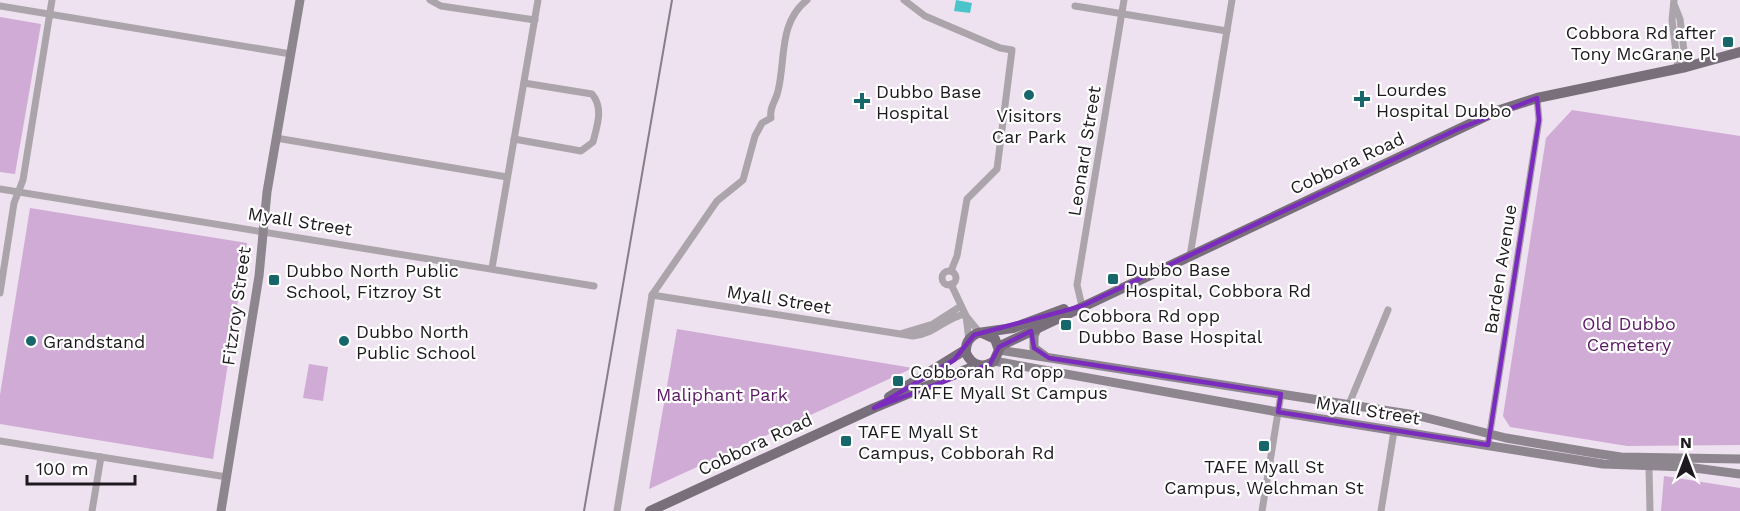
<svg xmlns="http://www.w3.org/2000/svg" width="1740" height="511" font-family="'Work Sans',sans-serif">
  <rect width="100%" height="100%" fill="#eee2f0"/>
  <g fill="#d0abd5">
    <path d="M0 17 41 24 15 174 0 172Z"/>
    <path d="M1572 110 1740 136V445L1627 446 1510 427 1503 416 1546 138Z"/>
    <path d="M30 208 247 243 213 459 0 424V395Z"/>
    <path d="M677 329 913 368 649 489Z"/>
    <path d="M309 364 328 367 323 401 303 398Z"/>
    <path d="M1664 476 1740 488V511H1661Z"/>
  </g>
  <path fill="#4bc4c9" d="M956 0 972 3 970 13 954 11Z"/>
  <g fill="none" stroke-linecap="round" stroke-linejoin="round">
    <g stroke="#aba5ab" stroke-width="7">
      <path d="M430 0 441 6 535 20"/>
      <path d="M904 0 925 16 1000 48 1012 50 997 169 967 199 957 256 951 271"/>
      <path d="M1674 0 1672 20 1678 68"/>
      <path d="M1674 4 1680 19 1686 67"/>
      <path d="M0 6 291 54"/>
      <path d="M1075 6 1227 31"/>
      <path d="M276 138 507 177"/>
      <path d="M514 139 581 151 593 142C597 126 604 108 592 94L524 83"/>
      <path d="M0 189 594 286"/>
      <path d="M1190 256 1232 0"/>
      <path d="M492 268 538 0"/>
      <circle cx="949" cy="278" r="7"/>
      <path d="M951 284 966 316 969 340"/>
      <path d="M0 293 14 203 23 180 52 0"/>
      <path d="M652 295 913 336C935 334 945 318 965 314"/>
      <path d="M1082 306 1077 285 1124 0"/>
      <path d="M966 316 980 333"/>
      <path d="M903 333 933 324 961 306"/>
      <path d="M1349 404 1388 310"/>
      <path d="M0 441 227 477"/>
      <path d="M1488 445 1539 120 1537 98"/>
      <path d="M1649 467 1650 511"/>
      <path d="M92 511 101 457"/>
      <path d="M617 511 652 295 717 201 743 180 755 136 762 123 771 118C769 107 776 101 778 91 786 59 778 23 807 0"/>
      <path d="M1262 511 1281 394"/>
      <path d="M1381 511 1394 431"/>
    </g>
    <g stroke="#8d868e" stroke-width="9">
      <path d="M1038 327 1034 336V348L1045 356"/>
      <path d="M999 350 1415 415 1506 438 1594 453 1621 457 1740 459"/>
      <path d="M994 361 1278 412 1603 464 1687 467 1740 474"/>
      <path d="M221 511 259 276 267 192 300 0"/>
    </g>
    <g stroke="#786f7a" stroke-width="10">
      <path d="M982 333 995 339 999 350 994 361C983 369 972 366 966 353 965 344 969 337 978 333L1013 328 1064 309"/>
      <path d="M998 347 1497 111 1537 98 1686 67 1740 52"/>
      <path d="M889 397 965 350"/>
      <path d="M650 511 874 408 977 365"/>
    </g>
    <path stroke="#867e88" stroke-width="2" d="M584 511 672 0"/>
  </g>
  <path fill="none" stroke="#7b2cbf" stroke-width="4.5" stroke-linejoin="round" d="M1537 98 1539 120 1488 445 1278 412 1281 394 1049 358 1034 348 1031 331 999 347 990 364 874 408 954 360 974 335 1082 306 1458 129Z"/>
  <g fill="#176669" stroke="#fff" stroke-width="2">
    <rect x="1722" y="36" width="12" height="12" rx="3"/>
    <circle cx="1029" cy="95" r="6"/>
    <path d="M1359 90h6v6h6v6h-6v6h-6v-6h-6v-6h6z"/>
    <path d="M859 92h6v6h6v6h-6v6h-6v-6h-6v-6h6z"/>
    <rect x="1107" y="273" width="12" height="12" rx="3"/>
    <rect x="268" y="274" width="12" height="12" rx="3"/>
    <rect x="1060" y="319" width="12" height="12" rx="3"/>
    <circle cx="31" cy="341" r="6"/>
    <circle cx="344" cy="341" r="6"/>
    <rect x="892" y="375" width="12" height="12" rx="3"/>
    <rect x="840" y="435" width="12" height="12" rx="3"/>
    <rect x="1258" y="440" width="12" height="12" rx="3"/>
  </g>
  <g text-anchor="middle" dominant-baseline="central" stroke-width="4.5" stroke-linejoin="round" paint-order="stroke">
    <g font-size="18" fill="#1d191e" stroke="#fff" text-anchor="start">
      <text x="1716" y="32" text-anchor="end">Cobbora Rd after<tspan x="1716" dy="21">Tony McGrane Pl</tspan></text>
      <text x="1376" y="89">Lourdes<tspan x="1376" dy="21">Hospital Dubbo</tspan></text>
      <text x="876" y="91">Dubbo Base<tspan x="876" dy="21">Hospital</tspan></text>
      <text x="1029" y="115" text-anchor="middle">Visitors<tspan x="1029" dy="21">Car Park</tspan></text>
      <text x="1125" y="269">Dubbo Base<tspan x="1125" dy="21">Hospital, Cobbora Rd</tspan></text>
      <text x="286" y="270">Dubbo North Public<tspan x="286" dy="21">School, Fitzroy St</tspan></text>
      <text x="1078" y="315">Cobbora Rd opp<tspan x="1078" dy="21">Dubbo Base Hospital</tspan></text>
      <text x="356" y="331">Dubbo North<tspan x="356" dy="21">Public School</tspan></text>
      <text x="43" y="341">Grandstand</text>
      <text x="910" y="371">Cobborah Rd opp<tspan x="910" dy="21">TAFE Myall St Campus</tspan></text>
      <text x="858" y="431">TAFE Myall St<tspan x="858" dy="21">Campus, Cobborah Rd</tspan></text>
      <text x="1264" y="466" text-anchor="middle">TAFE Myall St<tspan x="1264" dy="21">Campus, Welchman St</tspan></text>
    </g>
    <g font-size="18" fill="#1d191e" stroke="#fff">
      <text transform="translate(1084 151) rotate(-81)">Leonard Street</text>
      <text transform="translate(1347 163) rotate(-25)">Cobbora Road</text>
      <text transform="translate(300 221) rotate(9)">Myall Street</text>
      <text transform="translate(1500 269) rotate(-81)">Barden Avenue</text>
      <text transform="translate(779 299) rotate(9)">Myall Street</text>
      <text transform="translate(236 306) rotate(-82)">Fitzroy Street</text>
      <text transform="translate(1368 410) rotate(9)">Myall Street</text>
      <text transform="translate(755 444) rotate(-25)">Cobbora Road</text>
    </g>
    <g font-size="18" fill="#5a1863" stroke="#fff">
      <text x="1629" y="323">Old Dubbo<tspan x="1629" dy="21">Cemetery</tspan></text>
      <text x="722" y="394">Maliphant Park</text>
    </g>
  </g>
  <g transform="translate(1686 457)" stroke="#ffffff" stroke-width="4.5" paint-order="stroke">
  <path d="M0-4.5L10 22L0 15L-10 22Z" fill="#1d191e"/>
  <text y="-9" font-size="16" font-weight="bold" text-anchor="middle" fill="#1d191e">N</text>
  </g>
  <path d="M27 475v9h108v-9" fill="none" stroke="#1d191e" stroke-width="3"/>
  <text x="36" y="475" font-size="18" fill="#1d191e" stroke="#ffffff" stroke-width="4.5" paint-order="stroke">100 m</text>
</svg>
